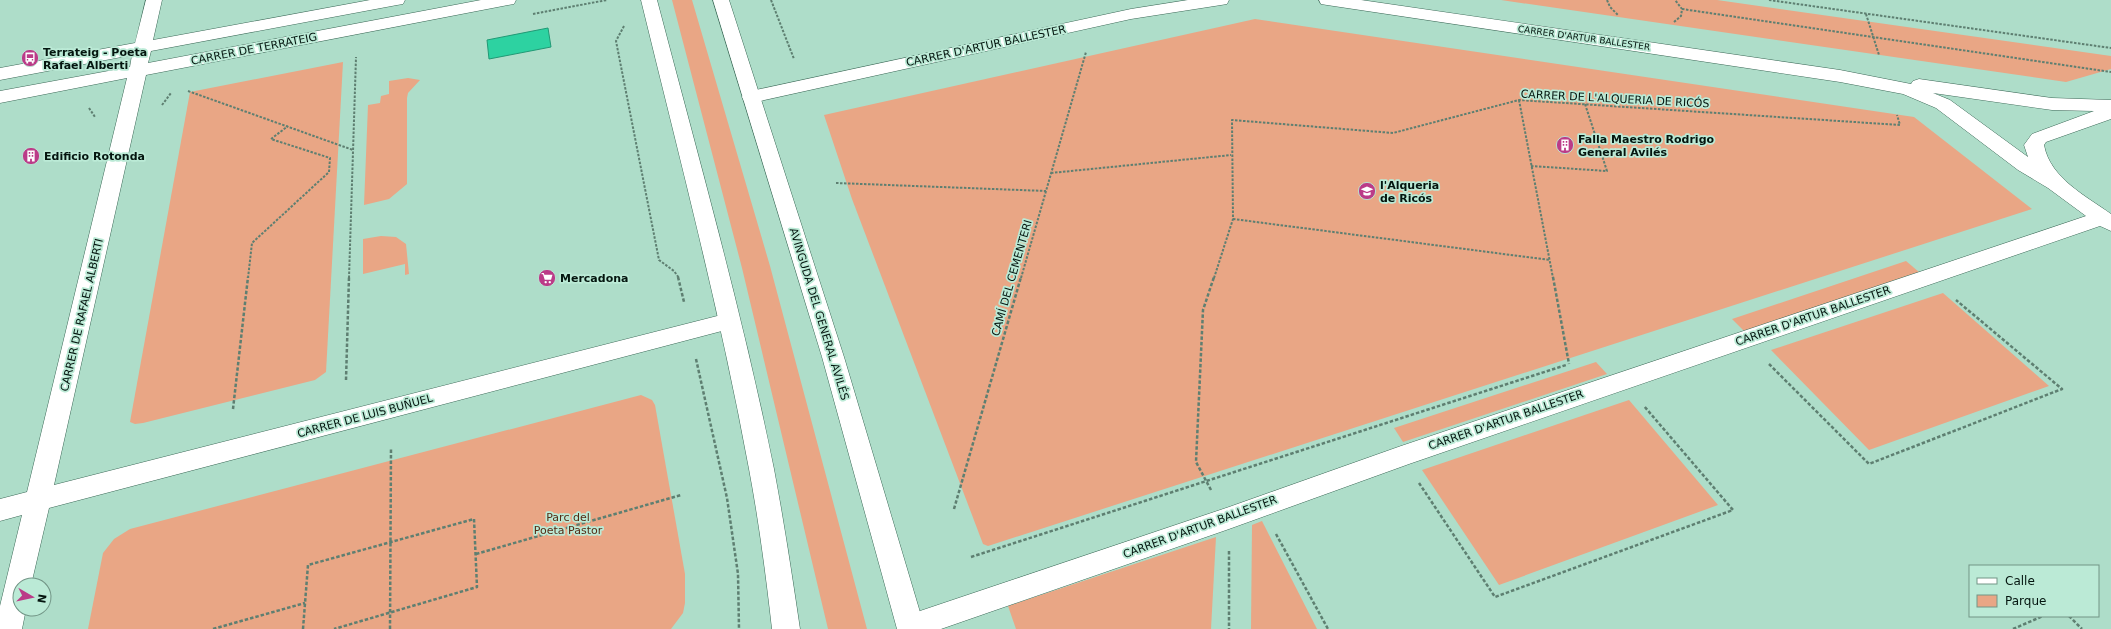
<svg xmlns="http://www.w3.org/2000/svg" width="2111" height="629" font-family="'DejaVu Sans',sans-serif">
  <rect width="100%" height="100%" fill="#aeddc9"/>
  <g fill="#e9a685">
    <path d="M672 0H692L770 266 867 629H828L742 268Z"/>
    <path d="M1501 0H1717L2111 56V69L2066 82Z"/>
    <path d="M1255 19 1914 117 2032 209 988 546 983 544 852 199 824 115Z"/>
    <path d="M343 62 326 372 315 380 143 423 135 424 130 422 190 92Z"/>
    <path d="M408 78 420 80 408 93 407 98V184L389 199 364 205 368 105 380 103 381 96 389 94V81Z"/>
    <path d="M381 236 396 237 406 244 409 274 405 275V264L363 274V239Z"/>
    <path d="M1906 261 1919 272 1744 331 1732 319Z"/>
    <path d="M1943 293 2049 386 1869 450 1771 350Z"/>
    <path d="M1596 362 1607 374 1403 442 1394 428Z"/>
    <path d="M641 395 652 400 655 405 685 574V603L683 613 671 629H88L103 553 114 539 130 529Z"/>
    <path d="M1629 400 1718 505 1499 585 1422 470Z"/>
    <path d="M1262 521 1317 629H1251L1252 525Z"/>
    <path d="M1216 537 1211 629H1016L1008 606Z"/>
  </g>
  <path fill="#2dd2a1" stroke="#219975" d="M548 28 551 47 489 59 487 40Z"/>
  <g fill="none" stroke-linecap="round" stroke-linejoin="round">
    <defs>
      <g id="street">
        <path d="M146 0H162L153 40 370 0H405L403 4 397 5 151 51 148 63 481 0H516L514 4 508 5 146 75 54 485 729 313 737 315 740 321 737 327 49 508 31 585H20V609H26L22 629H0V606L22 515 0 521V499L27 492 127 78 0 103V91L130 67 132 55 0 80V68L135 43Z"/>
        <path d="M1188 0H1229L1227 4 1221 5 1131 19 751 103 744 101 742 97 744 93 751 91 1131 9Z"/>
        <path d="M1319 0H1361L1840 70 1911 84 1913 81 1919 79 2052 98 2111 100V119L2046 142 2044 145C2050 178 2086 196 2111 214V231L2100 226 1409 464 1229 529 941 629H898L901 618 911 614 1229 507 1401 446 2086 216 2048 188 2018 170 1936 108 1903 94 1840 82 1327 5 1321 4ZM1933 93 2052 110 2094 111 2032 134 2024 145 2028 157 1950 100Z"/>
      </g>
      <g id="primary">
        <path d="M641 0H657C698 156 742 311 774 469 784 522 792 575 800 629H772C766 576 759 522 749 469 720 311 679 156 641 0Z"/>
        <path d="M713 0H729L844 357 925 629H897L822 357Z"/>
      </g>
    </defs>
    <use href="#street" stroke="#3d6958" stroke-width="1"/>
    <use href="#primary" stroke="#3d6958" stroke-width="1"/>
    <g stroke="#5e7f71" stroke-width="2" stroke-dasharray="2.5 1.5" stroke-linecap="butt">
      <path d="M771 0 794 59"/>
      <path d="M1607 0 1610 7 1618 15"/>
      <path d="M1769 0 2111 48"/>
      <path d="M1682 9 2111 72"/>
      <path d="M533 14 607 0"/>
      <path d="M1866 14 1879 55"/>
      <path d="M1674 22 1681 16 1682 9 1675 0"/>
      <path d="M624 26 616 41 659 260 674 271 679 278"/>
      <path d="M188 91 353 150"/>
      <path d="M1519 100 1553 278"/>
      <path d="M162 105 171 93"/>
      <path d="M89 108 95 117"/>
      <path d="M1531 166 1607 171 1585 104"/>
      <path d="M1051 173 1231 155"/>
      <path d="M836 183 1046 191"/>
      <path d="M1233 219 1550 260"/>
      <path d="M248 278 252 243 329 172 330 158 271 139 288 126"/>
      <path d="M349 278 356 57"/>
      <path d="M1021 278 1086 52"/>
      <path d="M1214 278 1233 219 1232 120 1393 133 1519 100 1900 125 1897 115"/>
    </g>
    <g stroke="#5e7f71" stroke-width="2.5" stroke-dasharray="3.5 2" stroke-linecap="butt">
      <path d="M678 277 684 302"/>
      <path d="M1553 277 1569 364"/>
      <path d="M696 359 727 498 738 574 739 629"/>
      <path d="M1769 364 1869 464 2062 389 1956 300"/>
      <path d="M346 380 349 277"/>
      <path d="M233 409 248 277"/>
      <path d="M1419 483 1495 597 1733 510 1644 406"/>
      <path d="M1211 490 1196 462 1203 310 1214 277"/>
      <path d="M954 509 1021 277"/>
      <path d="M1276 534 1328 629"/>
      <path d="M1229 551V629"/>
      <path d="M476 554 681 495"/>
      <path d="M971 557 1566 365"/>
      <path d="M2069 616 2082 629"/>
      <path d="M213 629 305 603"/>
      <path d="M303 629 308 565 474 519 477 587 334 629"/>
      <path d="M390 629 391 449"/>
      <path d="M2013 629 2043 616"/>
    </g>
    <use href="#street" fill="#fff" fill-rule="evenodd"/>
    <use href="#primary" fill="#fff" fill-rule="evenodd"/>
  </g>
  <defs>
    <symbol id="bus-disc" viewBox="-11 -11 22 22"><circle r="9.5" fill="#bb3b88" stroke="#bbead6"/><path d="M-5-6H5V4H4V6H2V4H-2V6H-4V4H-5ZM-3.5-4V0h7V-4ZM-3.5 1.2v1.5H-2V1.2ZM2 1.2v1.5H3.5V1.2Z" fill="#fff"/></symbol>
    <symbol id="building-disc" viewBox="-11 -11 22 22"><circle r="9.5" fill="#bb3b88" stroke="#bbead6"/><path d="M-4-6H4V6H1V3H-1V6H-4ZM-2.5-4.3h1.7v1.8h-1.7ZM.8-4.3h1.7v1.8H.8ZM-2.5-1h1.7V.8h-1.7ZM.8-1h1.7V.8H.8Z" fill="#fff"/></symbol>
    <symbol id="school-disc" viewBox="-11 -11 22 22"><circle r="9.5" fill="#bb3b88" stroke="#bbead6"/><path d="M0-5L7-2L0 1L-7-2ZM-4 1L0 2.5L4 1V4Q0 6-4 4Z" fill="#fff"/></symbol>
    <symbol id="supermarket-disc" viewBox="-11 -11 22 22"><circle r="9.5" fill="#bb3b88" stroke="#bbead6"/><path d="M-6-5.5h2.5l.6 2H6L4.5 2H-2.5L-4.4-4H-6ZM-1.5 3.2a1.3 1.3 0 1 0 .1 0ZM3 3.2a1.3 1.3 0 1 0 .1 0Z" fill="#fff"/></symbol>
  </defs>
  <g fill-rule="evenodd">
    <use href="#bus-disc" x="20" y="48" width="20" height="20"/>
    <use href="#building-disc" x="1555" y="135" width="20" height="20"/>
    <use href="#building-disc" x="21" y="146" width="20" height="20"/>
    <use href="#school-disc" x="1357" y="181" width="20" height="20"/>
    <use href="#supermarket-disc" x="537" y="268" width="20" height="20"/>
  </g>
  <g text-anchor="middle" dominant-baseline="central" stroke-width="3.5" stroke-linejoin="round" paint-order="stroke">
    <g font-size="9" fill="#04150f" stroke="#bbead6">
      <text transform="translate(1584 38) rotate(8)">CARRER D'ARTUR BALLESTER</text>
    </g>
    <g font-size="11" fill="#04150f" stroke="#bbead6">
      <text transform="translate(986 46) rotate(-12)">CARRER D'ARTUR BALLESTER</text>
      <text transform="translate(254 49) rotate(-11)">CARRER DE TERRATEIG</text>
      <text transform="translate(1615 99) rotate(3)">CARRER DE L'ALQUERIA DE RICÓS</text>
      <text transform="translate(1012 278) rotate(-74)">CAMÍ DEL CEMENTERI</text>
      <text transform="translate(819 314) rotate(73)">AVINGUDA DEL GENERAL AVILÉS</text>
      <text transform="translate(82 315) rotate(-77)">CARRER DE RAFAEL ALBERTI</text>
      <text transform="translate(1813 316) rotate(-19)">CARRER D'ARTUR BALLESTER</text>
      <text transform="translate(365 416) rotate(-15)">CARRER DE LUIS BUÑUEL</text>
      <text transform="translate(1506 420) rotate(-19)">CARRER D'ARTUR BALLESTER</text>
      <text transform="translate(1200 527) rotate(-20)">CARRER D'ARTUR BALLESTER</text>
    </g>
    <g font-size="11" font-weight="bold" fill="#04150f" stroke="#bbead6" text-anchor="start">
      <text x="43" y="52">Terrateig - Poeta<tspan x="43" dy="13">Rafael Alberti</tspan></text>
      <text x="1578" y="139">Falla Maestro Rodrigo<tspan x="1578" dy="13">General Avilés</tspan></text>
      <text x="44" y="156">Edificio Rotonda</text>
      <text x="1380" y="185">l'Alqueria<tspan x="1380" dy="13">de Ricós</tspan></text>
      <text x="560" y="278">Mercadona</text>
    </g>
    <g font-size="11" fill="#542a13" stroke="#bbead6">
      <text x="568" y="517">Parc del<tspan x="568" dy="13">Poeta Pastor</tspan></text>
    </g>
  </g>
  <rect x="1969" y="565" width="130" height="52" fill="#bbead6" stroke="#729586"/>
  <rect x="1977" y="578" width="20" height="6" fill="#ffffff" stroke="#729586"/>
  <text x="2005" y="585" font-size="12" fill="#04150f">Calle</text>
  <rect x="1977" y="595" width="20" height="12" fill="#e9a685" stroke="#729586"/>
  <text x="2005" y="605" font-size="12" fill="#04150f">Parque</text>
  <g transform="translate(32 597) rotate(99)"><circle r="19" fill="#bbead6" stroke="#729586"/>
  <path d="M0-3L7 15L0 10L-7 15Z" fill="#bb3b88"/>
  <text y="-6" font-size="11" font-weight="bold" text-anchor="middle" fill="#04150f">N</text>
  </g>
</svg>
